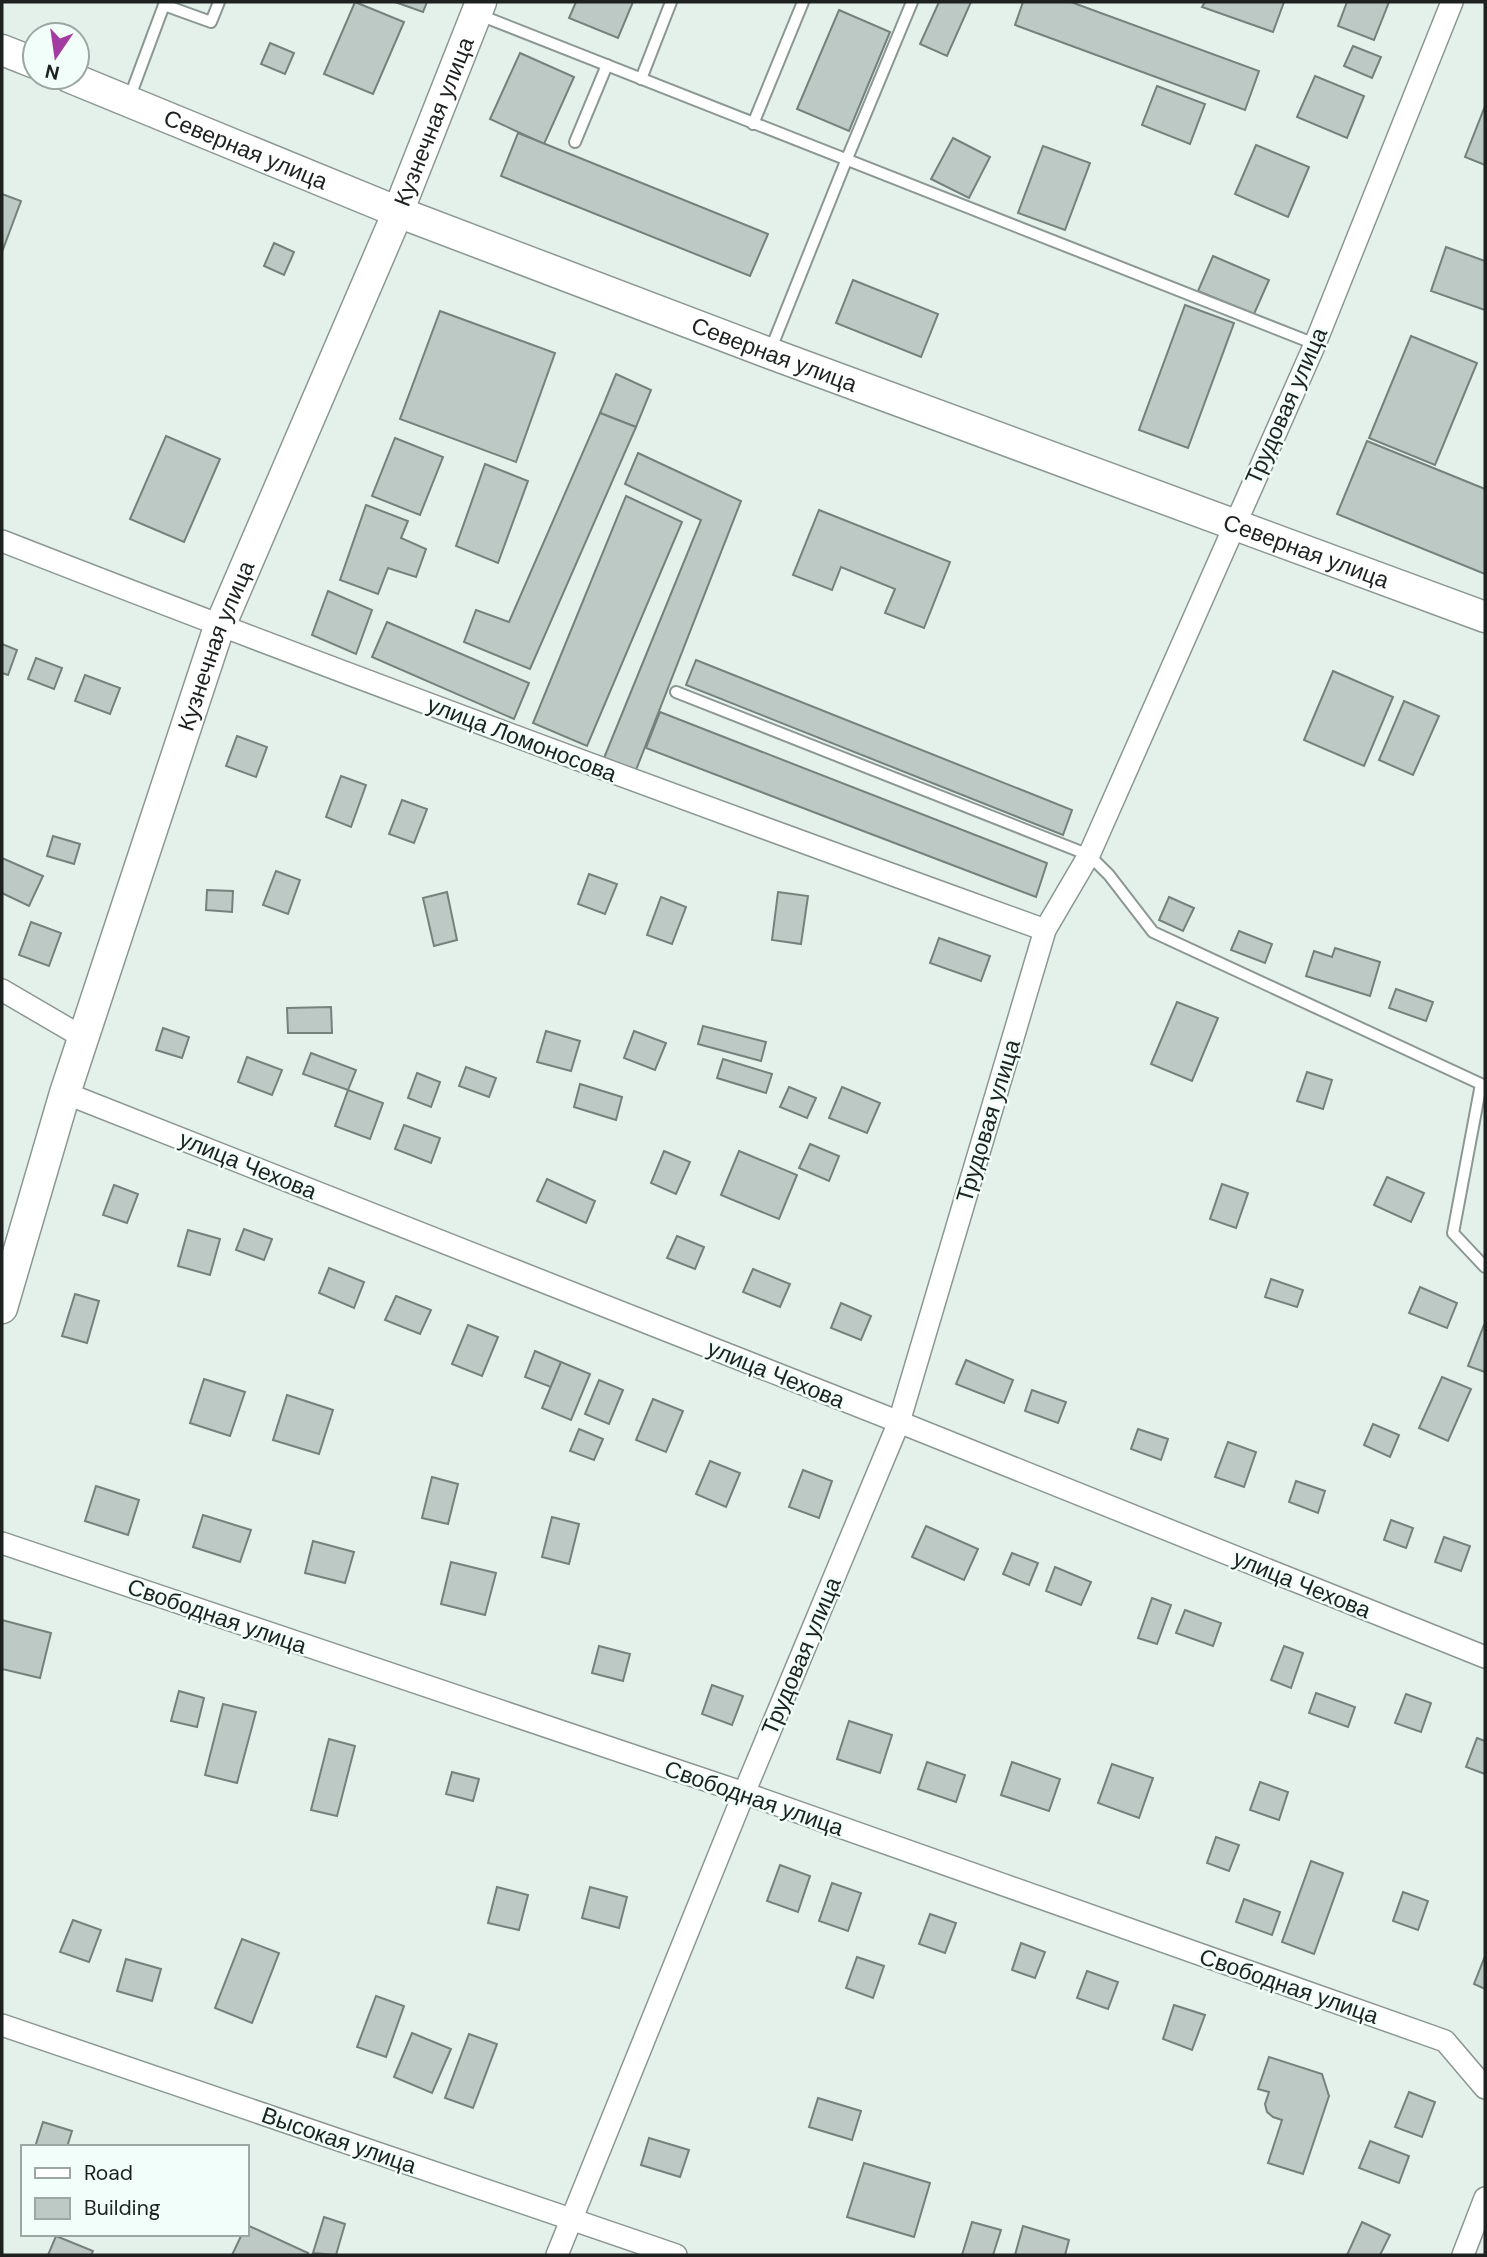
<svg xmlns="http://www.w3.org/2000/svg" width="1487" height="2257" font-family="'DM Sans',sans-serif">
  <rect width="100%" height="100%" fill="#e4f1eb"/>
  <g fill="#bdc9c4" stroke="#75817c" stroke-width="2">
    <path d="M355 2 404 22 373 94 324 74Z"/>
    <path d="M395 2H427L423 12Z"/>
    <path d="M576 2H633L618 38 569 18Z"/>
    <path d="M939 2H971L947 56 920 44Z"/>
    <path d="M1023 2H1071L1259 71 1245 110 1015 25Z"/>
    <path d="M1205 2H1284L1273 32 1202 7Z"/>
    <path d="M1347 2H1389L1374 40 1338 26Z"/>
    <path d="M839 10 890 32 849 131 797 109Z"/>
    <path d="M270 43 294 53 285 74 261 64Z"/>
    <path d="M1353 46 1381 57 1372 78 1344 66Z"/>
    <path d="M520 53 574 77 544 144 490 119Z"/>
    <path d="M1315 76 1364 96 1347 138 1297 117Z"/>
    <path d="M1157 86 1205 104 1190 144 1142 125Z"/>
    <path d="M1485 106V165L1465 157Z"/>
    <path d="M518 133 768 234 750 276 501 176Z"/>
    <path d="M953 138 990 157 969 198 931 179Z"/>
    <path d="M1256 145 1309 167 1288 217 1235 194Z"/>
    <path d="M1043 146 1090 163 1065 230 1018 213Z"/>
    <path d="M2 194 21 201 2 252Z"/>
    <path d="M274 243 294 252 284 275 264 266Z"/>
    <path d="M1446 247 1485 261V310L1431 291Z"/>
    <path d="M1213 256 1269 280 1254 314 1198 291Z"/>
    <path d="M853 280 938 314 921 357 836 323Z"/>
    <path d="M1185 305 1234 323 1188 448 1139 430Z"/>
    <path d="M440 311 555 353 516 462 400 419Z"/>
    <path d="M1411 336 1477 363 1435 465 1369 438Z"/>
    <path d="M616 374 651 390 636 427 600 413Z"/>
    <path d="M600 413 636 427 530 669 464 642 476 610 509 622Z"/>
    <path d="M166 436 220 459 184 542 130 519Z"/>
    <path d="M395 438 443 457 420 515 372 496Z"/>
    <path d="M1367 441 1485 489V574L1337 514Z"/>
    <path d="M638 453 741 501 636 770 604 758 701 520 625 484Z"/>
    <path d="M485 464 528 481 498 563 456 546Z"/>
    <path d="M626 496 682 522 587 746 533 723Z"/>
    <path d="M366 505 408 521 401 538 426 549 416 577 388 568 378 594 340 580Z"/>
    <path d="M819 510 950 562 924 628 885 613 895 589 841 567 832 590 793 575Z"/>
    <path d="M328 591 372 610 356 654 312 635Z"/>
    <path d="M387 622 529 683 514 719 372 657Z"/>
    <path d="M2 644 17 650 8 675 2 673Z"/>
    <path d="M36 658 62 668 54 689 28 679Z"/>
    <path d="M696 660 1072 810 1063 835 686 685Z"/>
    <path d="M1333 671 1393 697 1364 766 1304 740Z"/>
    <path d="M85 675 120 688 110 714 75 701Z"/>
    <path d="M1404 701 1439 716 1413 775 1379 760Z"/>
    <path d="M660 712 1047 863 1036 897 646 748Z"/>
    <path d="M237 736 267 747 256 777 226 766Z"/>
    <path d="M341 776 366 785 351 827 326 817Z"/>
    <path d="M402 800 427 809 414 843 389 834Z"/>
    <path d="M53 836 80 844 74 864 47 856Z"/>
    <path d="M2 858 43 876 29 906 2 893Z"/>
    <path d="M276 871 300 880 288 914 263 905Z"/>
    <path d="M589 874 617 884 605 914 578 904Z"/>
    <path d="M207 890 233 891 232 912 206 910Z"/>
    <path d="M447 892 457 940 434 946 423 898Z"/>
    <path d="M778 892 808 896 801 944 772 940Z"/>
    <path d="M661 897 686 907 672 944 647 935Z"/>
    <path d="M1169 897 1194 908 1183 931 1159 920Z"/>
    <path d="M31 922 61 933 49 966 19 955Z"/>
    <path d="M1239 931 1272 944 1265 963 1231 950Z"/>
    <path d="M939 938 990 956 981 981 930 963Z"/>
    <path d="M1335 948 1380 962 1370 996 1306 976 1314 951 1332 957Z"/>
    <path d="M1396 989 1433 1002 1426 1021 1389 1008Z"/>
    <path d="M1177 1002 1218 1018 1192 1081 1151 1064Z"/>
    <path d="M331 1007 332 1033H288L287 1008Z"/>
    <path d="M703 1026 766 1042 761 1061 698 1044Z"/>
    <path d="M163 1028 189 1037 182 1058 156 1050Z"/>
    <path d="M546 1031 580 1041 571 1071 537 1062Z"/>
    <path d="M634 1031 666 1043 655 1070 624 1058Z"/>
    <path d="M311 1053 356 1070 348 1090 303 1074Z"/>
    <path d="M247 1057 282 1070 272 1095 238 1082Z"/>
    <path d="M723 1059 772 1074 766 1093 717 1078Z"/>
    <path d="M466 1067 496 1078 489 1097 459 1086Z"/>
    <path d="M1307 1072 1332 1080 1323 1109 1297 1101Z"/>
    <path d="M417 1073 440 1082 431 1107 408 1098Z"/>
    <path d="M580 1084 622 1097 616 1120 574 1107Z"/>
    <path d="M789 1087 816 1098 807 1118 780 1107Z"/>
    <path d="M842 1087 880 1103 867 1133 829 1118Z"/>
    <path d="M348 1090 383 1103 370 1139 335 1126Z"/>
    <path d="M404 1125 440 1138 431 1163 395 1149Z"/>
    <path d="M810 1144 839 1156 829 1181 799 1168Z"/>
    <path d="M664 1151 690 1162 676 1194 651 1183Z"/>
    <path d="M739 1151 797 1175 779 1219 721 1195Z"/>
    <path d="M1387 1177 1424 1193 1411 1222 1374 1205Z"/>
    <path d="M547 1179 595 1201 586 1223 537 1201Z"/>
    <path d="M1222 1184 1248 1193 1236 1228 1210 1219Z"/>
    <path d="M114 1185 138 1194 127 1223 103 1215Z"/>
    <path d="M244 1229 272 1239 264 1260 236 1250Z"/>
    <path d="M188 1230 220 1239 210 1275 178 1266Z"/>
    <path d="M677 1236 704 1247 695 1269 667 1258Z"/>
    <path d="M329 1268 364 1282 354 1308 319 1293Z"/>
    <path d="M753 1269 790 1284 780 1307 743 1292Z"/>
    <path d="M1271 1279 1303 1290 1297 1307 1265 1297Z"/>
    <path d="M1420 1287 1457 1303 1447 1328 1409 1313Z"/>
    <path d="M75 1294 99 1301 87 1343 62 1336Z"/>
    <path d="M396 1296 431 1310 420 1334 385 1320Z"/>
    <path d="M841 1303 871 1316 861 1340 831 1328Z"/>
    <path d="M468 1325 498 1337 482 1376 452 1364Z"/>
    <path d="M1484 1325H1485V1372L1468 1366Z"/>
    <path d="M535 1351 561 1362 551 1387 525 1377Z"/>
    <path d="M966 1360 1013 1380 1004 1403 956 1384Z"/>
    <path d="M561 1362 590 1374 571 1420 542 1408Z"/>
    <path d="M1442 1377 1471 1389 1448 1441 1419 1428Z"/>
    <path d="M204 1379 245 1392 230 1436 190 1423Z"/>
    <path d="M599 1380 623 1390 609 1424 585 1414Z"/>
    <path d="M1032 1390 1066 1402 1058 1423 1025 1411Z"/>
    <path d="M287 1395 333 1410 319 1454 273 1440Z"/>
    <path d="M653 1399 683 1411 666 1452 636 1440Z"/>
    <path d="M1373 1424 1399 1435 1390 1457 1364 1445Z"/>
    <path d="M579 1429 603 1439 594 1460 570 1451Z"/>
    <path d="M1138 1429 1168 1439 1161 1460 1131 1449Z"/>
    <path d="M1228 1442 1256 1452 1244 1487 1215 1477Z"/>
    <path d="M710 1461 740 1473 726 1507 696 1494Z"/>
    <path d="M803 1470 832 1481 819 1518 789 1507Z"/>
    <path d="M432 1477 458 1484 448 1524 422 1518Z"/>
    <path d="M1296 1481 1325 1491 1318 1513 1289 1502Z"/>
    <path d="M96 1486 139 1500 128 1535 85 1521Z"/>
    <path d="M203 1515 251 1530 240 1562 193 1547Z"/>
    <path d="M552 1517 579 1524 569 1564 542 1557Z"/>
    <path d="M1391 1520 1413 1528 1406 1548 1384 1540Z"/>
    <path d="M926 1526 978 1549 964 1580 912 1557Z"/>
    <path d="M1444 1537 1470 1546 1461 1571 1435 1562Z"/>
    <path d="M313 1541 354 1552 345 1583 305 1573Z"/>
    <path d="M1012 1553 1038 1563 1029 1585 1003 1574Z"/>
    <path d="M451 1562 496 1573 485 1615 441 1604Z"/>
    <path d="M1055 1567 1091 1582 1081 1605 1046 1591Z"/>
    <path d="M1152 1598 1171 1605 1157 1644 1138 1638Z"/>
    <path d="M1185 1610 1221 1623 1213 1646 1176 1633Z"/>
    <path d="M2 1620 51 1633 40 1678 2 1669Z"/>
    <path d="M599 1646 630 1654 623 1681 592 1673Z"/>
    <path d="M1284 1646 1303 1653 1291 1688 1271 1680Z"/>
    <path d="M712 1685 743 1696 732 1725 702 1714Z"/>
    <path d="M179 1691 204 1698 197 1727 171 1721Z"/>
    <path d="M1316 1693 1355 1707 1348 1727 1309 1713Z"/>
    <path d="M1406 1694 1431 1703 1421 1732 1395 1723Z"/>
    <path d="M223 1704 256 1712 237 1783 205 1775Z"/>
    <path d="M849 1721 892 1735 880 1773 837 1759Z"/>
    <path d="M1477 1738 1485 1741V1774L1466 1767Z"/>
    <path d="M329 1739 355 1746 337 1816 311 1810Z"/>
    <path d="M927 1762 965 1775 956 1802 918 1789Z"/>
    <path d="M1012 1762 1060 1779 1049 1811 1001 1795Z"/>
    <path d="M1112 1764 1153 1778 1139 1818 1098 1803Z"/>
    <path d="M452 1772 479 1779 473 1801 446 1794Z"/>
    <path d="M1260 1782 1288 1792 1279 1820 1250 1810Z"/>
    <path d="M1216 1837 1239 1845 1229 1871 1207 1863Z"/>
    <path d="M1311 1861 1343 1873 1314 1954 1282 1942Z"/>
    <path d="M780 1865 810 1876 798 1912 767 1901Z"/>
    <path d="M832 1883 861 1893 848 1931 819 1921Z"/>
    <path d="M497 1887 528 1895 519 1930 488 1923Z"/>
    <path d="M590 1887 627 1897 619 1928 582 1918Z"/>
    <path d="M1403 1892 1428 1901 1418 1930 1393 1921Z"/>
    <path d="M1244 1899 1280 1912 1272 1935 1236 1922Z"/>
    <path d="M930 1914 956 1923 945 1953 919 1944Z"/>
    <path d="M73 1920 101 1930 89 1962 60 1952Z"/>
    <path d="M242 1939 279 1953 252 2023 215 2008Z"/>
    <path d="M1021 1943 1045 1952 1035 1978 1012 1970Z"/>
    <path d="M1485 1956V1989L1474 1984Z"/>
    <path d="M857 1957 884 1966 873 1998 846 1988Z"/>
    <path d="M126 1959 161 1969 152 2001 117 1991Z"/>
    <path d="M1087 1971 1118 1982 1108 2009 1077 1998Z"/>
    <path d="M376 1996 404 2006 386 2057 357 2047Z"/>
    <path d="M1174 2005 1205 2015 1192 2050 1163 2039Z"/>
    <path d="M412 2033 451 2049 432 2093 394 2077Z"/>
    <path d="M469 2034 497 2044 473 2108 445 2098Z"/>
    <path d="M1269 2057 1322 2074 1329 2096 1303 2174 1268 2163 1282 2120 1273 2117 1267 2112 1265 2104 1269 2092 1258 2089Z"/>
    <path d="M1409 2092 1435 2102 1422 2137 1395 2127Z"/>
    <path d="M818 2098 861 2111 852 2140 809 2127Z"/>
    <path d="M43 2122 72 2131 67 2147H35Z"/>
    <path d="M649 2138 689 2150 680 2177 641 2165Z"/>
    <path d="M1370 2141 1409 2156 1399 2183 1359 2168Z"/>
    <path d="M864 2163 930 2183 914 2237 847 2217Z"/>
    <path d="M324 2217 345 2224 336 2255 313 2253Z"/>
    <path d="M972 2222 1001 2230 993 2255H962Z"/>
    <path d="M1362 2222 1390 2235 1380 2255H1347Z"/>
    <path d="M247 2225 308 2253 307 2255H232L242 2234H247Z"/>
    <path d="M1023 2226 1069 2240 1065 2255H1015Z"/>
    <path d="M56 2236 93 2251 91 2255H48Z"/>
  </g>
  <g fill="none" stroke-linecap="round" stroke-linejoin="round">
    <defs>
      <g id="lane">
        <path d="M477 14 1315 344"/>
        <path d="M641 79 671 2"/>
        <path d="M129 99 164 5 211 22 219 2"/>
        <path d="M753 124 803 2"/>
        <path d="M575 142 607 65"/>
        <path d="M770 351 846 161 912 2"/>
        <path d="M676 692 1089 855 1109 875 1153 932 1481 1084 1453 1233 1485 1267"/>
      </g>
      <g id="street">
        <path d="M2 541C347 676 696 804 1045 930"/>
        <path d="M2 990 84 1038"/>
        <path d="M65 1093 899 1422 1485 1657"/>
        <path d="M2 1543 744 1793 1445 2041 1485 2088"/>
        <path d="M2 2025 676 2255"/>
        <path d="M557 2255 744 1793 899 1422 1045 930 1089 855 1315 344 1452 2"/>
        <path d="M1463 2255 1485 2198"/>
      </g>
      <g id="secondary">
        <path d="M2 50 35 63"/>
        <path id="s1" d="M69 77 398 212 769 353 1485 617"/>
        <path id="s2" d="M2 1308 65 1093 217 633 398 212 481 2"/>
      </g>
    </defs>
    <use href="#lane" stroke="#8b9792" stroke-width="14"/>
    <use href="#street" stroke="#8b9792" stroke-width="24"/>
    <use href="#secondary" stroke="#8b9792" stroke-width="33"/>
    <use href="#lane" stroke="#fff" stroke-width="10"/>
    <use href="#street" stroke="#fff" stroke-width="21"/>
    <use href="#secondary" stroke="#fff" stroke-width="30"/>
  </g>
  <g text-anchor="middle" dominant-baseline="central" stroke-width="5" stroke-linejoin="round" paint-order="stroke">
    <g font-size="23" fill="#1d2220" stroke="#f1fef9">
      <text stroke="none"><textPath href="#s2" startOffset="1264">Кузнечная улица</textPath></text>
      <text stroke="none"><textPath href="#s1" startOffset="191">Северная улица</textPath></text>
      <text stroke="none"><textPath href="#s1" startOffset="758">Северная улица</textPath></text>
      <text transform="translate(1286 406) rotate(-66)">Трудовая улица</text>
      <text stroke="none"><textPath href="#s1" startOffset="1325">Северная улица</textPath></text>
      <text stroke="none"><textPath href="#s2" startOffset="696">Кузнечная улица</textPath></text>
      <text transform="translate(522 739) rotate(21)">улица Ломоносова</text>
      <text transform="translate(988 1121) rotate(-73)">Трудовая улица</text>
      <text transform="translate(248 1165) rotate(22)">улица Чехова</text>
      <text transform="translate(776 1374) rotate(22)">улица Чехова</text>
      <text transform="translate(1302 1584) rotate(22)">улица Чехова</text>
      <text transform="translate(217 1616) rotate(19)">Свободная улица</text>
      <text transform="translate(801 1656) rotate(-67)">Трудовая улица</text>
      <text transform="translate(754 1798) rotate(19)">Свободная улица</text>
      <text transform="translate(1289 1986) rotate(19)">Свободная улица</text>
      <text transform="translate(339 2140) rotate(19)">Высокая улица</text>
    </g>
  </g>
  <rect width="1487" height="2257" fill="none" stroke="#1d2220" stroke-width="7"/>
  <rect x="21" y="2145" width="228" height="91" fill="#f1fef9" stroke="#9ca6a2" stroke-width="2"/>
  <rect x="35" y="2168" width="35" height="10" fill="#ffffff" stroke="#9ca6a2" stroke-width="2"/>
  <text x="84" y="2180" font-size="21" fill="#1d2220">Road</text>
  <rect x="35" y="2198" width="35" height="21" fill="#bdc9c4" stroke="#9ca6a2" stroke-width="2"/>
  <text x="84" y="2215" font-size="21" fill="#1d2220">Building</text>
  <g transform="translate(56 56) rotate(193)"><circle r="33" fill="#f1fef9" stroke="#9ca6a2" stroke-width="2"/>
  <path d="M0-5L12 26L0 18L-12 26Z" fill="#a33ca0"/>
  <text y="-10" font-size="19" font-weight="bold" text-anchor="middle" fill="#1d2220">N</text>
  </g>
</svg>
